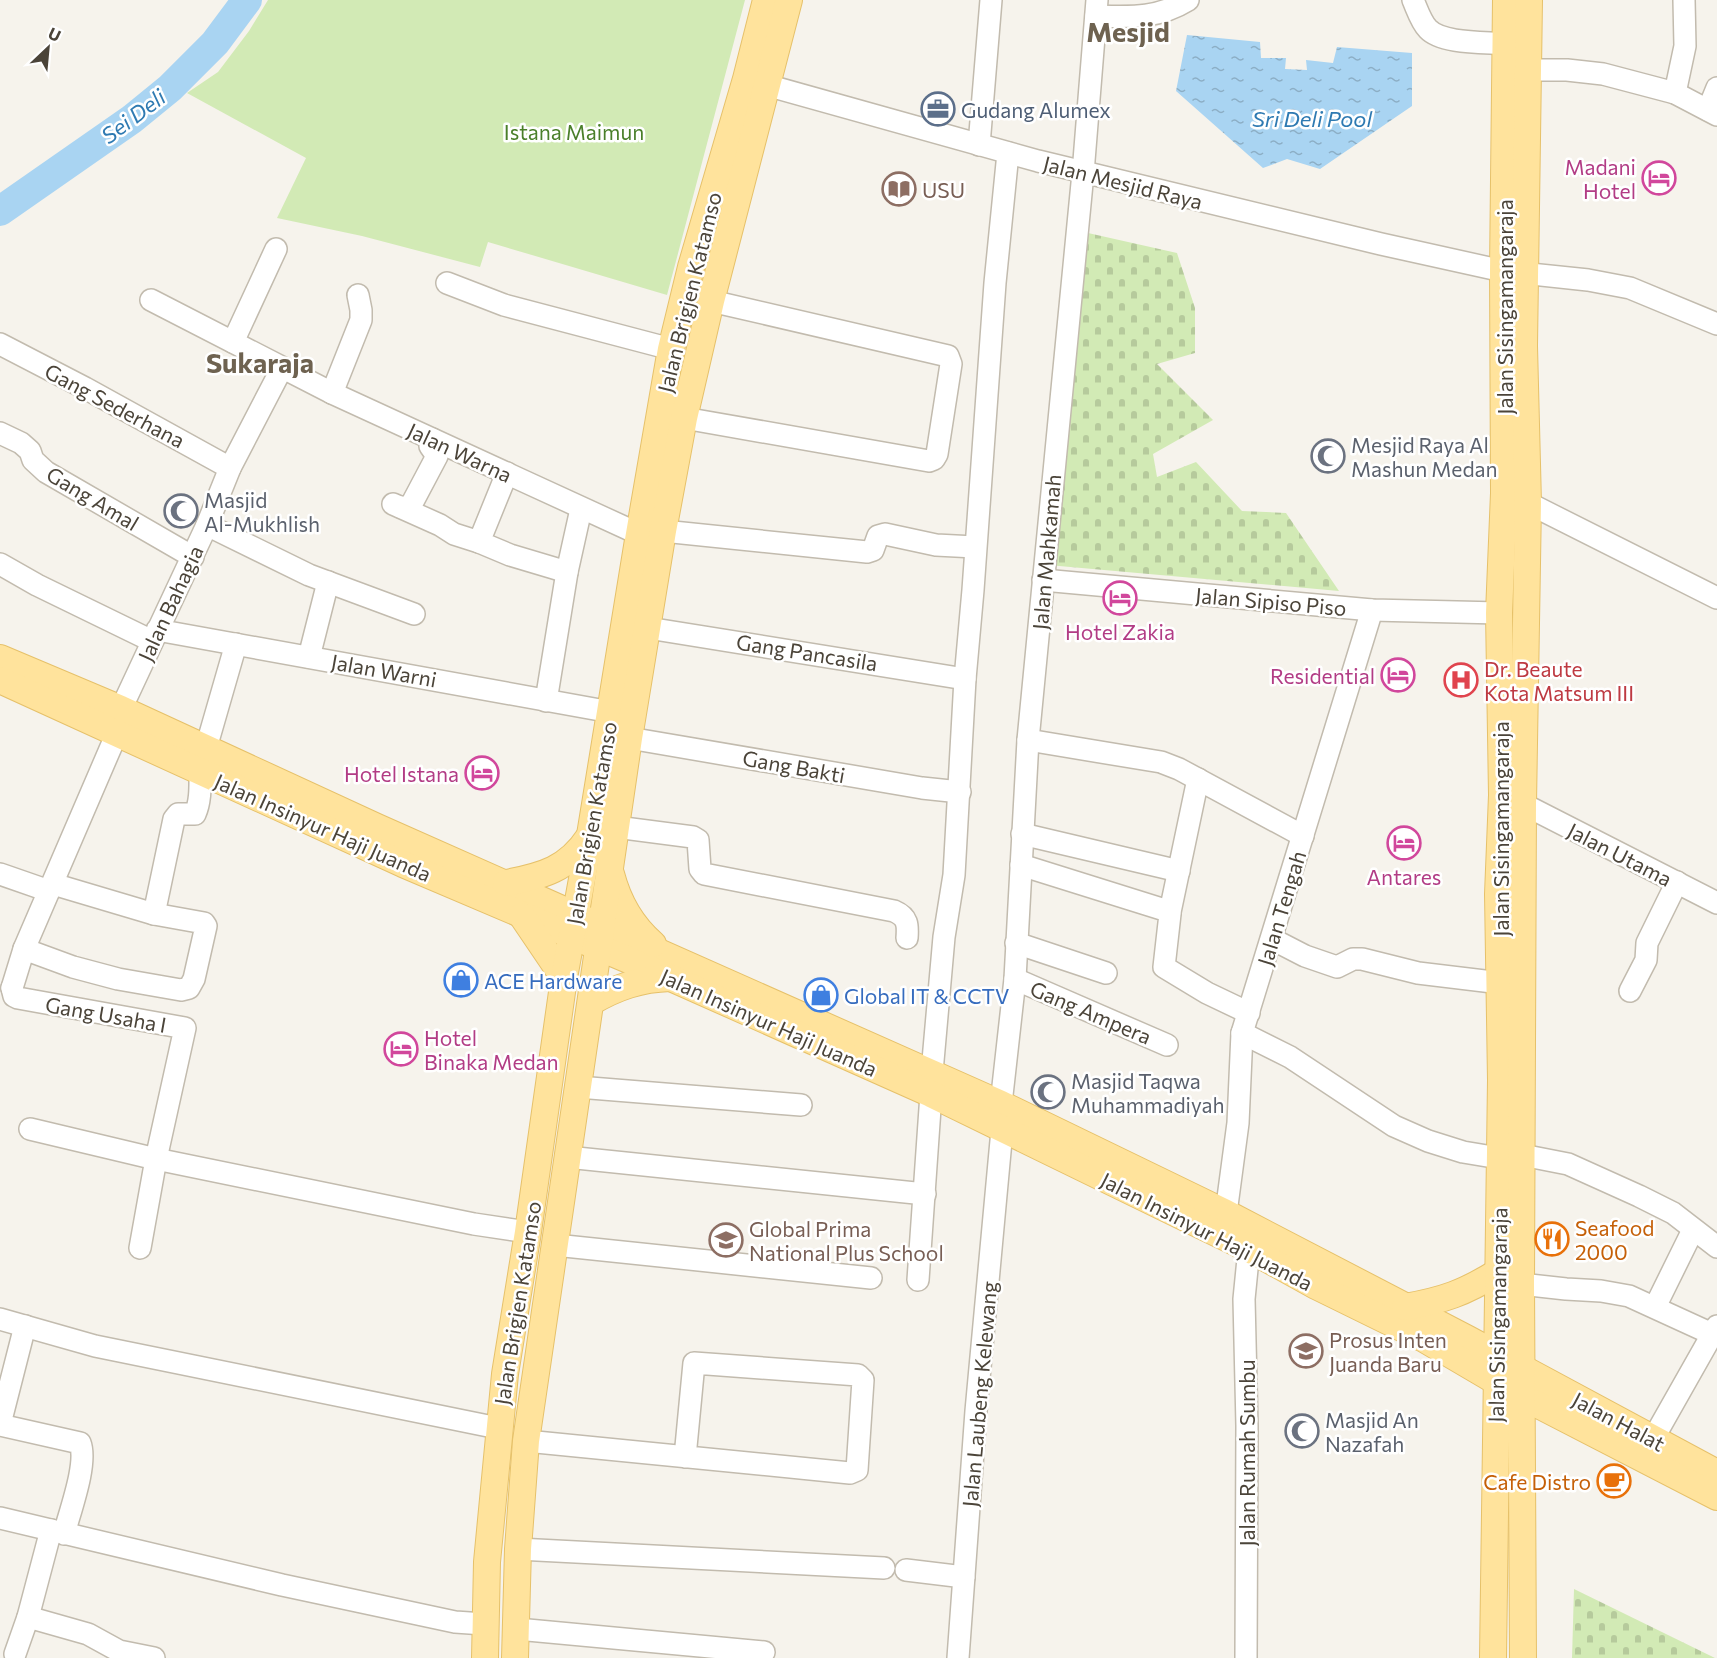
<svg xmlns="http://www.w3.org/2000/svg" width="1717" height="1658" font-family="Commissioner,sans-serif">
  <defs>
    <pattern id="cemetery-stones" width="16" height="16" patternUnits="userSpaceOnUse" patternTransform="scale(1.5)"><rect width="16" height="16" fill="#d2eab5"/><path d="M2 7V4a2 2 0 0 1 4 0v3zM10 15v-3a2 2 0 0 1 4 0v3z" fill="#b6ca9c"/></pattern>
    <pattern id="water-ripples" width="26" height="14" patternUnits="userSpaceOnUse" patternTransform="scale(1.5)"><rect width="26" height="14" fill="#a9d4f2"/><path d="M2 4q2-2 4 0t4 0M15 11q2-2 4 0t4 0" fill="none" stroke="#8caec5"/></pattern>
  </defs>
  <rect width="100%" height="100%" fill="#f6f3ec"/>
  <path fill="#d2eab5" d="M268 0H745L667 295 488 242 480 267 362 236 277 218 306 158 187 93 218 72 249 31Z"/>
  <g fill="url(#cemetery-stones)">
    <path d="M1088 233 1177 253 1195 308V353L1157 364 1213 420 1153 454 1157 477 1196 462 1242 511 1286 513 1339 591 1048 565Z"/>
    <path d="M1574 1589 1715 1658H1572Z"/>
  </g>
  <path fill="url(#water-ripples)" d="M1187 35 1260 42 1261 58H1286L1285 69 1307 70 1306 60 1333 63 1337 47 1412 53V106L1320 169 1287 159 1263 168 1176 91Z"/>
  <g fill="none" stroke-linecap="round" stroke-linejoin="round">
    <path stroke="#a9d4f2" stroke-width="30" d="M0 211 132 119 170 88 215 43 247 0"/>
    <defs>
      <g id="minor">
        <path d="M1413 0C1417 9 1421 22 1428 29 1442 44 1486 42 1506 44"/>
        <path d="M1096 16C1131 17 1157 19 1188 0"/>
        <path d="M1529 70H1567L1603 74 1675 93 1717 115"/>
        <path d="M752 81 1038 161 1381 244 1503 271 1588 280 1630 288 1717 324"/>
        <path d="M1675 93 1685 46 1684 0"/>
        <path d="M1708 110 1717 88"/>
        <path d="M979 145 991 0"/>
        <path d="M447 283 504 305 671 349"/>
        <path d="M151 300 332 393 639 534"/>
        <path d="M233 342 276 249"/>
        <path d="M0 344 85 388 230 468"/>
        <path d="M332 393 361 320V310L358 295"/>
        <path d="M684 418 929 461 934 459 937 454 951 364 948 356 711 301"/>
        <path d="M0 433 21 443 30 451 33 460 46 472 193 557"/>
        <path d="M507 473 479 542 510 555 567 572"/>
        <path d="M1528 503 1717 598"/>
        <path d="M393 504 440 525 454 534 479 542"/>
        <path d="M401 507 409 509 437 456 430 446 432 439"/>
        <path d="M207 525 309 575 414 614"/>
        <path d="M663 531 867 552 873 550 878 536 885 534 936 545 975 547"/>
        <path d="M0 564 37 585 152 641"/>
        <path d="M1043 580 1372 610 1499 613"/>
        <path d="M648 628 965 679"/>
        <path d="M157 630 611 712"/>
        <path d="M309 657 328 582"/>
        <path d="M546 701 567 572 581 509"/>
        <path d="M121 709 207 525 230 468 282 368"/>
        <path d="M629 738 922 788 960 792"/>
        <path d="M1028 740 1161 762 1179 769 1303 836"/>
        <path d="M206 748 236 644"/>
        <path d="M1523 804 1717 903"/>
        <path d="M616 827 693 837 698 840 700 869 704 874 894 911C908 917 908 925 907 938"/>
        <path d="M1022 834 1179 871"/>
        <path d="M1021 865 1168 911 1170 914 1164 967 1207 993 1249 1013"/>
        <path d="M0 874 49 891"/>
        <path d="M1170 912 1198 779"/>
        <path d="M154 914 174 819 178 814H195C201 801 200 785 200 771"/>
        <path d="M1272 939 1305 956 1337 967 1353 959H1362L1418 973 1501 983"/>
        <path d="M1016 943 1106 973"/>
        <path d="M24 949 73 967 118 979 181 990 189 988 194 979 206 926 204 923 154 914 53 884"/>
        <path d="M1015 979 1167 1045"/>
        <path d="M12 988 14 996 18 998 185 1028 156 1159 140 1248"/>
        <path d="M12 988 24 949 117 733"/>
        <path d="M1630 991 1646 960 1647 943 1677 882"/>
        <path d="M1242 1033 1290 1057 1394 1126 1428 1141 1463 1152 1499 1158"/>
        <path d="M932 1072 944 937 954 875 965 679 973 590 995 283 1008 153"/>
        <path d="M578 1087 801 1105"/>
        <path d="M1001 1104 1015 979 1028 740 1083 173 1097 0"/>
        <path d="M30 1129 156 1159 474 1224 528 1232"/>
        <path d="M1522 1155 1568 1164 1639 1196 1673 1213 1717 1247"/>
        <path d="M567 1157 925 1194"/>
        <path d="M1226 1213 1238 1123 1242 1033 1372 610"/>
        <path d="M555 1245 871 1278"/>
        <path d="M918 1280 931 1094"/>
        <path d="M1521 1284 1566 1289 1601 1291 1629 1296 1712 1334"/>
        <path d="M1655 1307 1693 1230"/>
        <path d="M0 1319 95 1346 498 1428"/>
        <path d="M0 1424 25 1326"/>
        <path d="M0 1425 80 1443C88 1463 70 1511 64 1534"/>
        <path d="M1653 1439 1717 1326"/>
        <path d="M526 1441 850 1473 857 1470 863 1380 858 1375 694 1363 685 1457"/>
        <path d="M0 1518 282 1585 455 1622 484 1624"/>
        <path d="M518 1549 884 1568"/>
        <path d="M906 1570 964 1577"/>
        <path d="M28 1617 88 1634 119 1651 154 1658"/>
        <path d="M517 1629 764 1652"/>
        <path d="M15 1654 28 1617 51 1530"/>
        <path d="M958 1658 976 1411 1002 1130"/>
        <path d="M1246 1658 1247 1426 1244 1299 1249 1249"/>
      </g>
      <g id="major">
        <path d="M0 658 121 709 377 827 1001 1104 1226 1213 1468 1339 1717 1473"/>
        <path d="M0 680 403 864 671 978 931 1094 1249 1249 1316 1286 1424 1339 1521 1396 1717 1497"/>
        <path d="M611 874C618 901 631 925 653 944"/>
        <path d="M506 883C543 876 568 869 589 837"/>
        <path d="M522 916 564 978"/>
        <path d="M591 1002C617 987 640 979 670 978"/>
        <path d="M1405 1307C1444 1300 1464 1293 1498 1272"/>
        <path d="M485 1658 487 1562 505 1374 528 1232 564 978 590 835 639 534 671 349 691 267 746 79 766 0"/>
        <path d="M515 1658 518 1549 526 1441 629 738 663 531 684 418 711 301 789 0"/>
        <path d="M1493 1658 1501 1080 1498 894 1502 795 1499 613 1504 493 1503 271 1506 0"/>
        <path d="M1523 1658 1521 1284 1523 804 1528 503 1524 346 1529 0"/>
      </g>
    </defs>
    <use href="#minor" stroke="#c2bbae" stroke-width="24"/>
    <use href="#major" stroke="#e6c16a" stroke-width="28"/>
    <use href="#minor" stroke="#fff" stroke-width="21"/>
    <use href="#major" stroke="#ffe39c" stroke-width="26"/>
  </g>
  <defs>
    <symbol id="office-ring" viewBox="-11 -11 22 22"><circle r="9.5" fill="#fff" stroke="#5c6f8a" stroke-width="1.5"/><path d="M-6-3h4V-5.5h4V-3h4V5H-6ZM-1-4.5V-3h2v-1.5ZM-6 0V1H6V0Z" fill="#5c6f8a"/></symbol>
    <symbol id="hotel-ring" viewBox="-11 -11 22 22"><circle r="9.5" fill="#fff" stroke="#d1479c" stroke-width="1.5"/><path d="M-6-4.5h1.5V1H6V5H4.5V3h-9V5H-6ZM-4 0a1.8 1.8 0 1 1 3.6 0ZM.5 0V-2.5h3Q6-2.5 6 0Z" fill="#d1479c"/></symbol>
    <symbol id="library-ring" viewBox="-11 -11 22 22"><circle r="9.5" fill="#fff" stroke="#8d6e63" stroke-width="1.5"/><path d="M-6-4Q-3-5.5-.7-3.5V5Q-3 3-6 4ZM6-4Q3-5.5 .7-3.5V5Q3 3 6 4Z" fill="#8d6e63"/></symbol>
    <symbol id="mosque-ring" viewBox="-11 -11 22 22"><circle r="9.5" fill="#fff" stroke="#6b7280" stroke-width="1.5"/><path d="M3.5-4.9A6 6 0 1 0 3.5 4.9A5 5 0 1 1 3.5-4.9Z" fill="#6b7280"/></symbol>
    <symbol id="hospital-ring" viewBox="-11 -11 22 22"><circle r="9.5" fill="#fff" stroke="#e0444e" stroke-width="1.5"/><path d="M-5-5h3v3.5h4V-5h3V5h-3V1.5h-4V5h-3Z" fill="#e0444e"/></symbol>
    <symbol id="shop-ring" viewBox="-11 -11 22 22"><circle r="9.5" fill="#fff" stroke="#3f7fe0" stroke-width="1.5"/><path d="M-5-2.5h2.3a2.7 3.5 0 0 1 5.4 0H5L5.5 6h-11ZM-1.5-2.5h3a1.5 2.3 0 0 0-3 0Z" fill="#3f7fe0"/></symbol>
    <symbol id="restaurant-ring" viewBox="-11 -11 22 22"><circle r="9.5" fill="#fff" stroke="#e8710a" stroke-width="1.5"/><path d="M-5-6h1v4h1v-4h1v4h1v-4h1v5L-1.5 .5V6h-2V.5L-5-1ZM5-6V6H3V1.5H1.5Q1.5-4 5-6Z" fill="#e8710a"/></symbol>
    <symbol id="school-ring" viewBox="-11 -11 22 22"><circle r="9.5" fill="#fff" stroke="#8d6e63" stroke-width="1.5"/><path d="M0-5L7-2L0 1L-7-2ZM-4 1L0 2.5L4 1V4Q0 6-4 4Z" fill="#8d6e63"/></symbol>
    <symbol id="cafe-ring" viewBox="-11 -11 22 22"><circle r="9.5" fill="#fff" stroke="#e8710a" stroke-width="1.5"/><path d="M-5.5-4.5H6V0H3Q3 3.5 0 3.5H-2.5Q-5.5 3.5-5.5 0ZM3-3.2v2h1.7v-2ZM-6 4.5H4V6H-6Z" fill="#e8710a"/></symbol>
  </defs>
  <g fill-rule="evenodd">
    <use href="#office-ring" x="919" y="90" width="38" height="38"/>
    <use href="#hotel-ring" x="1640" y="159" width="38" height="38"/>
    <use href="#library-ring" x="880" y="170" width="38" height="38"/>
    <use href="#mosque-ring" x="1309" y="437" width="38" height="38"/>
    <use href="#mosque-ring" x="162" y="492" width="38" height="38"/>
    <use href="#hotel-ring" x="1101" y="579" width="38" height="38"/>
    <use href="#hotel-ring" x="1379" y="656" width="38" height="38"/>
    <use href="#hospital-ring" x="1442" y="661" width="38" height="38"/>
    <use href="#hotel-ring" x="463" y="754" width="38" height="38"/>
    <use href="#hotel-ring" x="1385" y="824" width="38" height="38"/>
    <use href="#shop-ring" x="442" y="961" width="38" height="38"/>
    <use href="#shop-ring" x="802" y="976" width="38" height="38"/>
    <use href="#hotel-ring" x="382" y="1030" width="38" height="38"/>
    <use href="#mosque-ring" x="1029" y="1073" width="38" height="38"/>
    <use href="#restaurant-ring" x="1533" y="1220" width="38" height="38"/>
    <use href="#school-ring" x="707" y="1221" width="38" height="38"/>
    <use href="#school-ring" x="1287" y="1332" width="38" height="38"/>
    <use href="#mosque-ring" x="1283" y="1412" width="38" height="38"/>
    <use href="#cafe-ring" x="1595" y="1462" width="38" height="38"/>
  </g>
  <g text-anchor="middle" dominant-baseline="central" stroke-width="5" stroke-linejoin="round" paint-order="stroke">
    <g font-size="21" fill="#4e5e75" stroke="#fff" text-anchor="start">
      <text x="961" y="109">Gudang Alumex</text>
    </g>
    <g font-size="21" fill="#4a7f2a" stroke="#fff">
      <text x="574" y="131">Istana Maimun</text>
    </g>
    <g font-size="21" fill="#b23c85" stroke="#fff" text-anchor="end">
      <text x="1636" y="166">Madani<tspan x="1636" dy="24">Hotel</tspan></text>
      <text x="1120" y="631" text-anchor="middle">Hotel Zakia</text>
      <text x="1375" y="675">Residential</text>
      <text x="459" y="773">Hotel Istana</text>
      <text x="1404" y="876" text-anchor="middle">Antares</text>
      <text x="424" y="1037" text-anchor="start">Hotel<tspan x="424" dy="24">Binaka Medan</tspan></text>
    </g>
    <g font-size="21" fill="#4b4439" stroke="#fff">
      <text transform="translate(1123 182) rotate(14)">Jalan Mesjid Raya</text>
      <text transform="translate(689 292) rotate(-76)">Jalan Brigjen Katamso</text>
      <text transform="translate(1504 307) rotate(-90)">Jalan Sisingamangaraja</text>
      <text transform="translate(115 405) rotate(28)">Gang Sederhana</text>
      <text transform="translate(460 452) rotate(25)">Jalan Warna</text>
      <text transform="translate(93 498) rotate(31)">Gang Amal</text>
      <text transform="translate(1046 552) rotate(-85)">Jalan Mahkamah</text>
      <text transform="translate(1271 601) rotate(5)">Jalan Sipiso Piso</text>
      <text transform="translate(170 603) rotate(-65)">Jalan Bahagia</text>
      <text transform="translate(807 652) rotate(9)">Gang Pancasila</text>
      <text transform="translate(384 670) rotate(10)">Jalan Warni</text>
      <text transform="translate(794 766) rotate(10)">Gang Bakti</text>
      <text transform="translate(591 823) rotate(-80)">Jalan Brigjen Katamso</text>
      <text transform="translate(323 827) rotate(24)">Jalan Insinyur Haji Juanda</text>
      <text transform="translate(1500 829) rotate(-90)">Jalan Sisingamangaraja</text>
      <text transform="translate(1620 854) rotate(27)">Jalan Utama</text>
      <text transform="translate(1281 908) rotate(-73)">Jalan Tengah</text>
      <text transform="translate(1091 1012) rotate(23)">Gang Ampera</text>
      <text transform="translate(106 1014) rotate(10)">Gang Usaha I</text>
      <text transform="translate(769 1022) rotate(24)">Jalan Insinyur Haji Juanda</text>
      <text transform="translate(1207 1231) rotate(27)">Jalan Insinyur Haji Juanda</text>
      <text transform="translate(517 1303) rotate(-81)">Jalan Brigjen Katamso</text>
      <text transform="translate(1497 1315) rotate(-89)">Jalan Sisingamangaraja</text>
      <text transform="translate(979 1394) rotate(-85)">Jalan Laubeng Kelewang</text>
      <text transform="translate(1619 1421) rotate(28)">Jalan Halat</text>
      <text transform="translate(1246 1453) rotate(-90)">Jalan Rumah Sumbu</text>
    </g>
    <g font-size="21" fill="#785e54" stroke="#fff" text-anchor="start">
      <text x="922" y="189">USU</text>
      <text x="749" y="1228">Global Prima<tspan x="749" dy="24">National Plus School</tspan></text>
      <text x="1329" y="1339">Prosus Inten<tspan x="1329" dy="24">Juanda Baru</tspan></text>
    </g>
    <g font-size="21" fill="#5b616d" stroke="#fff" text-anchor="start">
      <text x="1351" y="444">Mesjid Raya Al<tspan x="1351" dy="24">Mashun Medan</tspan></text>
      <text x="204" y="499">Masjid<tspan x="204" dy="24">Al-Mukhlish</tspan></text>
      <text x="1071" y="1080">Masjid Taqwa<tspan x="1071" dy="24">Muhammadiyah</tspan></text>
      <text x="1325" y="1419">Masjid An<tspan x="1325" dy="24">Nazafah</tspan></text>
    </g>
    <g font-size="21" fill="#be3a42" stroke="#fff" text-anchor="start">
      <text x="1484" y="668">Dr. Beaute<tspan x="1484" dy="24">Kota Matsum III</tspan></text>
    </g>
    <g font-size="21" fill="#366cbe" stroke="#fff" text-anchor="start">
      <text x="484" y="980">ACE Hardware</text>
      <text x="844" y="995">Global IT &amp; CCTV</text>
    </g>
    <g font-size="21" fill="#c56008" stroke="#fff" text-anchor="start">
      <text x="1575" y="1227">Seafood<tspan x="1575" dy="24">2000</tspan></text>
      <text x="1591" y="1481" text-anchor="end">Cafe Distro</text>
    </g>
    <g font-size="22" font-style="italic" fill="#2e7ab2" stroke="#fff">
      <text transform="translate(133 116) rotate(-37)">Sei Deli</text>
      <text x="1312" y="118">Sri Deli Pool</text>
    </g>
    <g font-size="27" font-weight="bold" fill="#6e6250" stroke="#fff">
      <text x="1128" y="31">Mesjid</text>
      <text x="260" y="362">Sukaraja</text>
    </g>
  </g>
  <g transform="translate(48 48) rotate(26)" stroke="#ffffff" stroke-width="4.5" paint-order="stroke">
  <path d="M0-4.5L10 22L0 15L-10 22Z" fill="#4b4439"/>
  <text y="-9" font-size="16" font-weight="bold" text-anchor="middle" fill="#4b4439">U</text>
  </g>
</svg>
